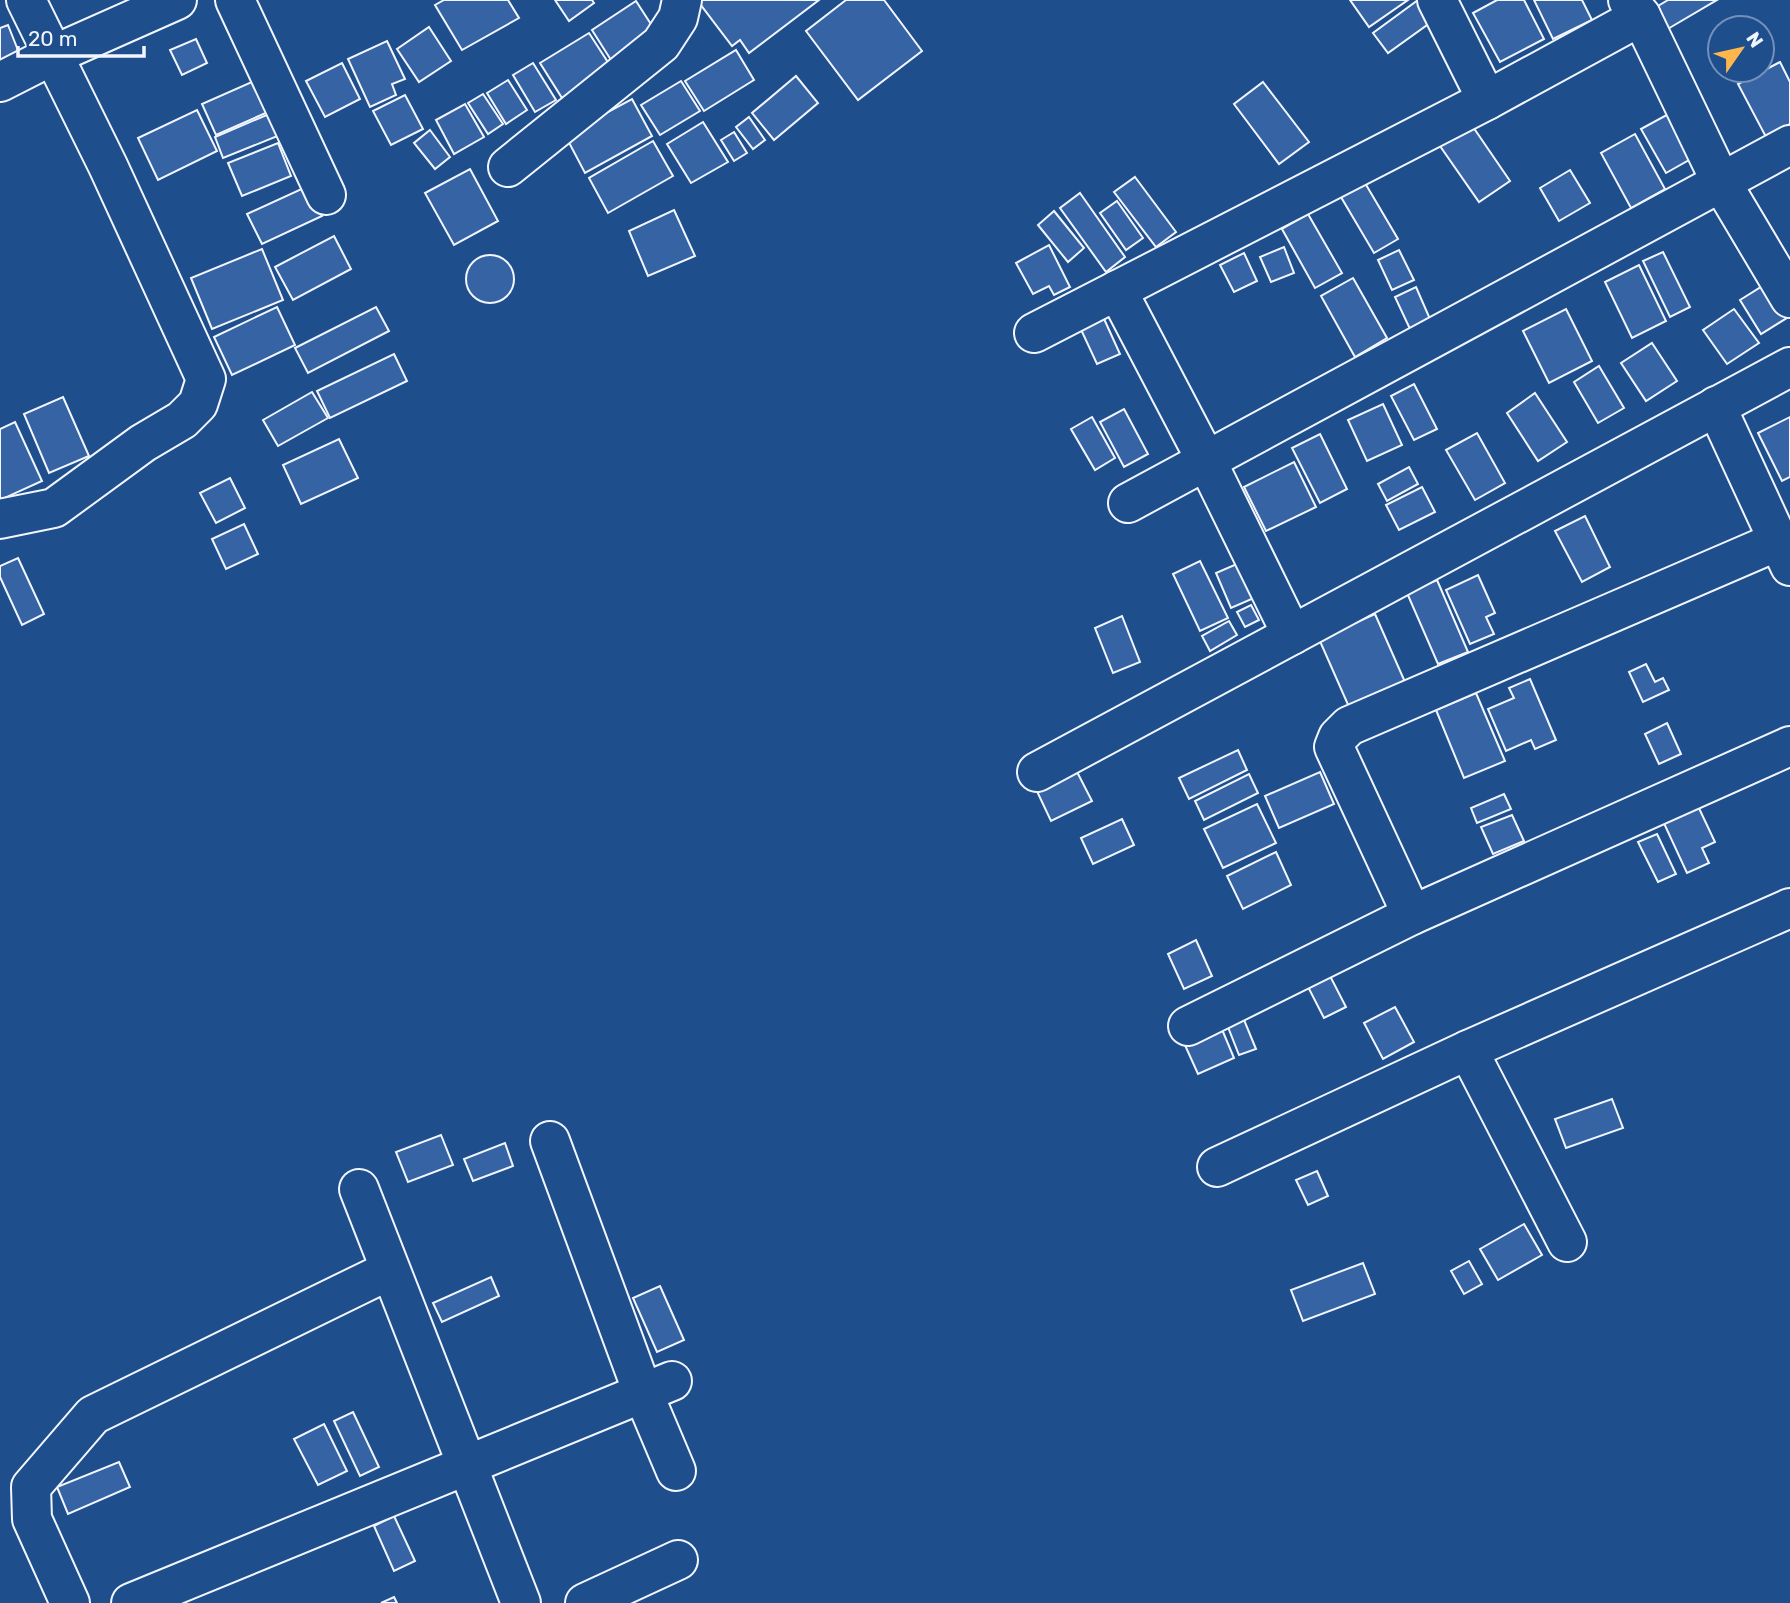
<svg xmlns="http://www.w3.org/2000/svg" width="1790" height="1603" font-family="Rubik,sans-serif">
  <rect width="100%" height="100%" fill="#1f4e8c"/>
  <g fill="#3563a3" stroke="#f2f6ff" stroke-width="2">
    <path d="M444 0H508L519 18 462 50 435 5Z"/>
    <path d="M555 0H592L594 3 569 21Z"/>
    <path d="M697 0H819L749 53 740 40 732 46Z"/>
    <path d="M846 0H884L922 51 858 100 806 31Z"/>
    <path d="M1350 0H1408L1369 27Z"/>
    <path d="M1418 0 1434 20 1388 53 1373 33Z"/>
    <path d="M1497 0H1524L1544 39 1500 62 1473 13Z"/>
    <path d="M1534 0H1582L1592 20 1553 39Z"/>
    <path d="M1668 0H1717L1666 30 1653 9Z"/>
    <path d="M636 1 656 32 611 60 592 30Z"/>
    <path d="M8 25 23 63 0 72V28Z"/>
    <path d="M429 27 451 61 419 82 397 49Z"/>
    <path d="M589 33 611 67 562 98 540 63Z"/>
    <path d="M196 39 207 63 182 75 170 50Z"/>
    <path d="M387 41 405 79 392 84 396 95 370 107 348 59Z"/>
    <path d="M736 50 754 80 704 111 685 81Z"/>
    <path d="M1780 62 1790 82V124L1766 137 1738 84Z"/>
    <path d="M342 63 360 99 325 117 306 81Z"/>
    <path d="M533 63 556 100 535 112 513 75Z"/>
    <path d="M796 76 818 103 774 140 752 113Z"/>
    <path d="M508 80 527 110 506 124 487 93Z"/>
    <path d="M254 81 268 112 216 135 202 104Z"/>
    <path d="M681 81 700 111 660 135 641 105Z"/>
    <path d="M1263 82 1309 142 1279 164 1234 104Z"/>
    <path d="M483 94 503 124 488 134 468 103Z"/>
    <path d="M405 95 423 129 391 145 373 111Z"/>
    <path d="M632 99 652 136 585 173 565 135Z"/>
    <path d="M465 104 484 137 454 154 436 120Z"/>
    <path d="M197 110 217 151 158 180 138 138Z"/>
    <path d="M276 111 285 133 223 158 215 137Z"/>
    <path d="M1672 112 1696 156 1666 173 1641 129Z"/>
    <path d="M749 117 765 140 753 149 736 127Z"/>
    <path d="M703 122 728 162 691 183 667 144Z"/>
    <path d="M1471 124 1510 181 1479 202 1440 146Z"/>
    <path d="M430 130 450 157 435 169 414 143Z"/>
    <path d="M734 132 747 153 734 161 721 140Z"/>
    <path d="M1635 134 1665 189 1631 208 1601 153Z"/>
    <path d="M653 141 673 176 608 213 589 178Z"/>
    <path d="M278 143 291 176 242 196 228 163Z"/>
    <path d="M470 169 498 221 454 245 425 193Z"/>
    <path d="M1570 170 1590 203 1559 221 1540 188Z"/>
    <path d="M1135 177 1176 232 1156 247 1114 192Z"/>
    <path d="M1365 183 1398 239 1374 253 1341 197Z"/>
    <path d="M308 186 322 216 262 244 247 214Z"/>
    <path d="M1080 193 1125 257 1106 272 1060 208Z"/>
    <path d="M1117 201 1143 238 1126 250 1100 213Z"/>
    <path d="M674 210 695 256 648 276 629 231Z"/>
    <path d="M1054 211 1084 248 1068 262 1038 225Z"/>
    <path d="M1308 214 1342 273 1315 288 1282 229Z"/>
    <path d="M334 236 351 269 293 300 275 267Z"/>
    <path d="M1049 245 1070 287 1054 295 1049 286 1033 294 1016 263Z"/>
    <path d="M1284 247 1294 273 1271 282 1260 257Z"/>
    <path d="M262 249 283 300 212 329 191 278Z"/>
    <path d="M1399 250 1414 280 1392 290 1378 260Z"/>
    <path d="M1663 252 1690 307 1670 317 1643 261Z"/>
    <path d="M1244 253 1257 281 1234 292 1220 265Z"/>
    <circle cx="490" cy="279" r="24"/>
    <path d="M1639 265 1666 321 1632 338 1605 282Z"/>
    <path d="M1353 278 1387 338 1355 357 1321 296Z"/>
    <path d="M1769 282 1790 316 1761 334 1740 300Z"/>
    <path d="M1416 287 1430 319 1410 329 1395 297Z"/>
    <path d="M277 307 295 345 232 375 214 337Z"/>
    <path d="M376 307 389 331 308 373 295 348Z"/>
    <path d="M1566 309 1592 361 1549 383 1523 331Z"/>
    <path d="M1734 309 1759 343 1727 364 1703 330Z"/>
    <path d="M1100 310 1120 354 1097 364 1077 321Z"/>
    <path d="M1652 343 1677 381 1646 401 1621 363Z"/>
    <path d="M394 354 407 381 330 418 317 391Z"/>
    <path d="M1599 366 1624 408 1598 423 1574 382Z"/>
    <path d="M1414 384 1437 429 1414 440 1391 396Z"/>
    <path d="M312 392 328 418 278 446 263 420Z"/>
    <path d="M1535 393 1567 442 1538 461 1507 413Z"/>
    <path d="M63 397 89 456 49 473 24 414Z"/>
    <path d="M1383 404 1402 445 1367 461 1348 420Z"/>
    <path d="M1124 409 1148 454 1124 467 1100 422Z"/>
    <path d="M1092 417 1115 458 1095 470 1071 429Z"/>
    <path d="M1790 417V477L1782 481 1758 433Z"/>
    <path d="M15 422 42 481 0 500V429Z"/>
    <path d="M1477 433 1505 483 1475 500 1446 450Z"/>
    <path d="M1320 434 1347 489 1320 503 1292 448Z"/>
    <path d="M339 439 358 478 301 504 283 465Z"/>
    <path d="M1294 462 1316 507 1266 531 1244 487Z"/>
    <path d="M1409 467 1418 484 1387 501 1378 484Z"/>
    <path d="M230 478 245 508 216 523 200 493Z"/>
    <path d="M1422 487 1435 512 1399 530 1386 505Z"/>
    <path d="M1585 516 1610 567 1582 582 1555 531Z"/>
    <path d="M244 524 258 554 226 569 212 539Z"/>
    <path d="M18 558 44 614 22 625 0 577V566Z"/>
    <path d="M1200 561 1228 618 1200 631 1173 574Z"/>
    <path d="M1239 563 1254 598 1231 608 1216 573Z"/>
    <path d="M1478 575 1495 613 1486 617 1494 634 1470 644 1446 590Z"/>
    <path d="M1437 580 1468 652 1438 664 1407 593Z"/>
    <path d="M1251 605 1259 620 1245 627 1237 612Z"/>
    <path d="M1375 614 1405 682 1349 707 1319 639Z"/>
    <path d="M1122 616 1140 662 1113 673 1095 628Z"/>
    <path d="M1229 621 1237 635 1210 651 1202 636Z"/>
    <path d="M1646 664 1655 682 1663 678 1669 690 1643 702 1629 672Z"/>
    <path d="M1530 679 1556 740 1535 749 1531 740 1506 751 1488 709 1514 698 1509 688Z"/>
    <path d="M1476 693 1505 761 1464 778 1436 710Z"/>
    <path d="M1667 723 1681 754 1659 764 1645 734Z"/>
    <path d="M1238 750 1247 770 1189 799 1179 778Z"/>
    <path d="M1074 766 1092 801 1051 821 1034 785Z"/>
    <path d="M1320 772 1334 804 1279 828 1265 796Z"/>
    <path d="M1249 774 1258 793 1204 820 1195 801Z"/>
    <path d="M1504 794 1511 809 1477 823 1471 808Z"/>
    <path d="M1257 804 1276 843 1223 868 1204 829Z"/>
    <path d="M1697 804 1715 842 1702 848 1709 863 1687 873 1662 819Z"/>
    <path d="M1512 815 1524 841 1493 854 1481 827Z"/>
    <path d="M1122 819 1134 845 1093 864 1081 838Z"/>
    <path d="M1657 834 1676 874 1658 882 1638 842Z"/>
    <path d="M1276 852 1291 885 1243 909 1227 876Z"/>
    <path d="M1196 940 1212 976 1184 989 1168 954Z"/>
    <path d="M1328 972 1346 1007 1324 1018 1306 983Z"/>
    <path d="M1395 1007 1414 1042 1383 1059 1364 1023Z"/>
    <path d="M1242 1015 1256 1049 1239 1055 1226 1022Z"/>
    <path d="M1221 1027 1234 1058 1198 1074 1184 1043Z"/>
    <path d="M1612 1099 1623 1128 1566 1148 1555 1119Z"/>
    <path d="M441 1135 453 1165 408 1182 396 1152Z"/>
    <path d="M505 1143 513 1166 473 1181 464 1159Z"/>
    <path d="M1317 1171 1328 1196 1308 1205 1296 1180Z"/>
    <path d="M1524 1224 1542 1255 1498 1280 1480 1249Z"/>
    <path d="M1469 1261 1482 1284 1464 1294 1451 1271Z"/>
    <path d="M1363 1263 1375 1294 1303 1321 1291 1290Z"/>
    <path d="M491 1277 499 1296 442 1322 433 1303Z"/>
    <path d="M660 1286 684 1340 657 1352 633 1298Z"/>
    <path d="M353 1412 379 1467 360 1476 334 1421Z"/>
    <path d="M324 1424 347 1471 318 1485 294 1439Z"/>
    <path d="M119 1462 130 1487 68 1514 57 1487Z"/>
    <path d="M394 1516 415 1561 394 1571 374 1526Z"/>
    <path d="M394 1597 397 1603H381Z"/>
  </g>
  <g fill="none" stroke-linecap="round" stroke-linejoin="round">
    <defs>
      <g id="street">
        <path d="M235 0 326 195"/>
        <path d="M1437 0 1487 100"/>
        <path d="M1628 0 1641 16 1721 182 1790 298"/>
        <path d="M0 82 53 55 177 0"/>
        <path d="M508 167 661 44 678 18 682 0"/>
        <path d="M1117 290 1206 460 1292 635"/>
        <path d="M1034 333 1487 100 1641 16"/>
        <path d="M1716 406 1790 566"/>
        <path d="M1128 503 1790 145"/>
        <path d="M0 519 54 508 143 443 182 420 198 404 206 379 108 166 26 0"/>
        <path d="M1778 541 1349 726 1338 737 1334 747 1412 915 1790 746"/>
        <path d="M1037 772 1790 367"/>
        <path d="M1188 1026 1412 915"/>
        <path d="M1468 1050 1567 1242"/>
        <path d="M550 1141 643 1393 676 1471"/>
        <path d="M1217 1167 1468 1050 1790 908"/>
        <path d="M359 1189 521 1603"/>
        <path d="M70 1603 32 1519 31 1487 93 1415 390 1270"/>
        <path d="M131 1603 672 1381"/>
        <path d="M585 1603 678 1560"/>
      </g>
    </defs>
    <use href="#street" stroke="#f2f6ff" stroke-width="42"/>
    <use href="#street" stroke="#1f4e8c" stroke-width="38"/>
  </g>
  <g transform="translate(1741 49) rotate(56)"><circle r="33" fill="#1f4e8c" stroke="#7391ba" stroke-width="2"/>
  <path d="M0-5L12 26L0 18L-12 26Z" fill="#ffb74d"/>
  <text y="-10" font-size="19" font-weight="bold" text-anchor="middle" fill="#f2f6ff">N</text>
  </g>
  <path d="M18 46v10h126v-10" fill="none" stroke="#f2f6ff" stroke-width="3.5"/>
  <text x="28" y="46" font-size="21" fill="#f2f6ff" stroke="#1f4e8c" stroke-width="5" paint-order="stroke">20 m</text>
</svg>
